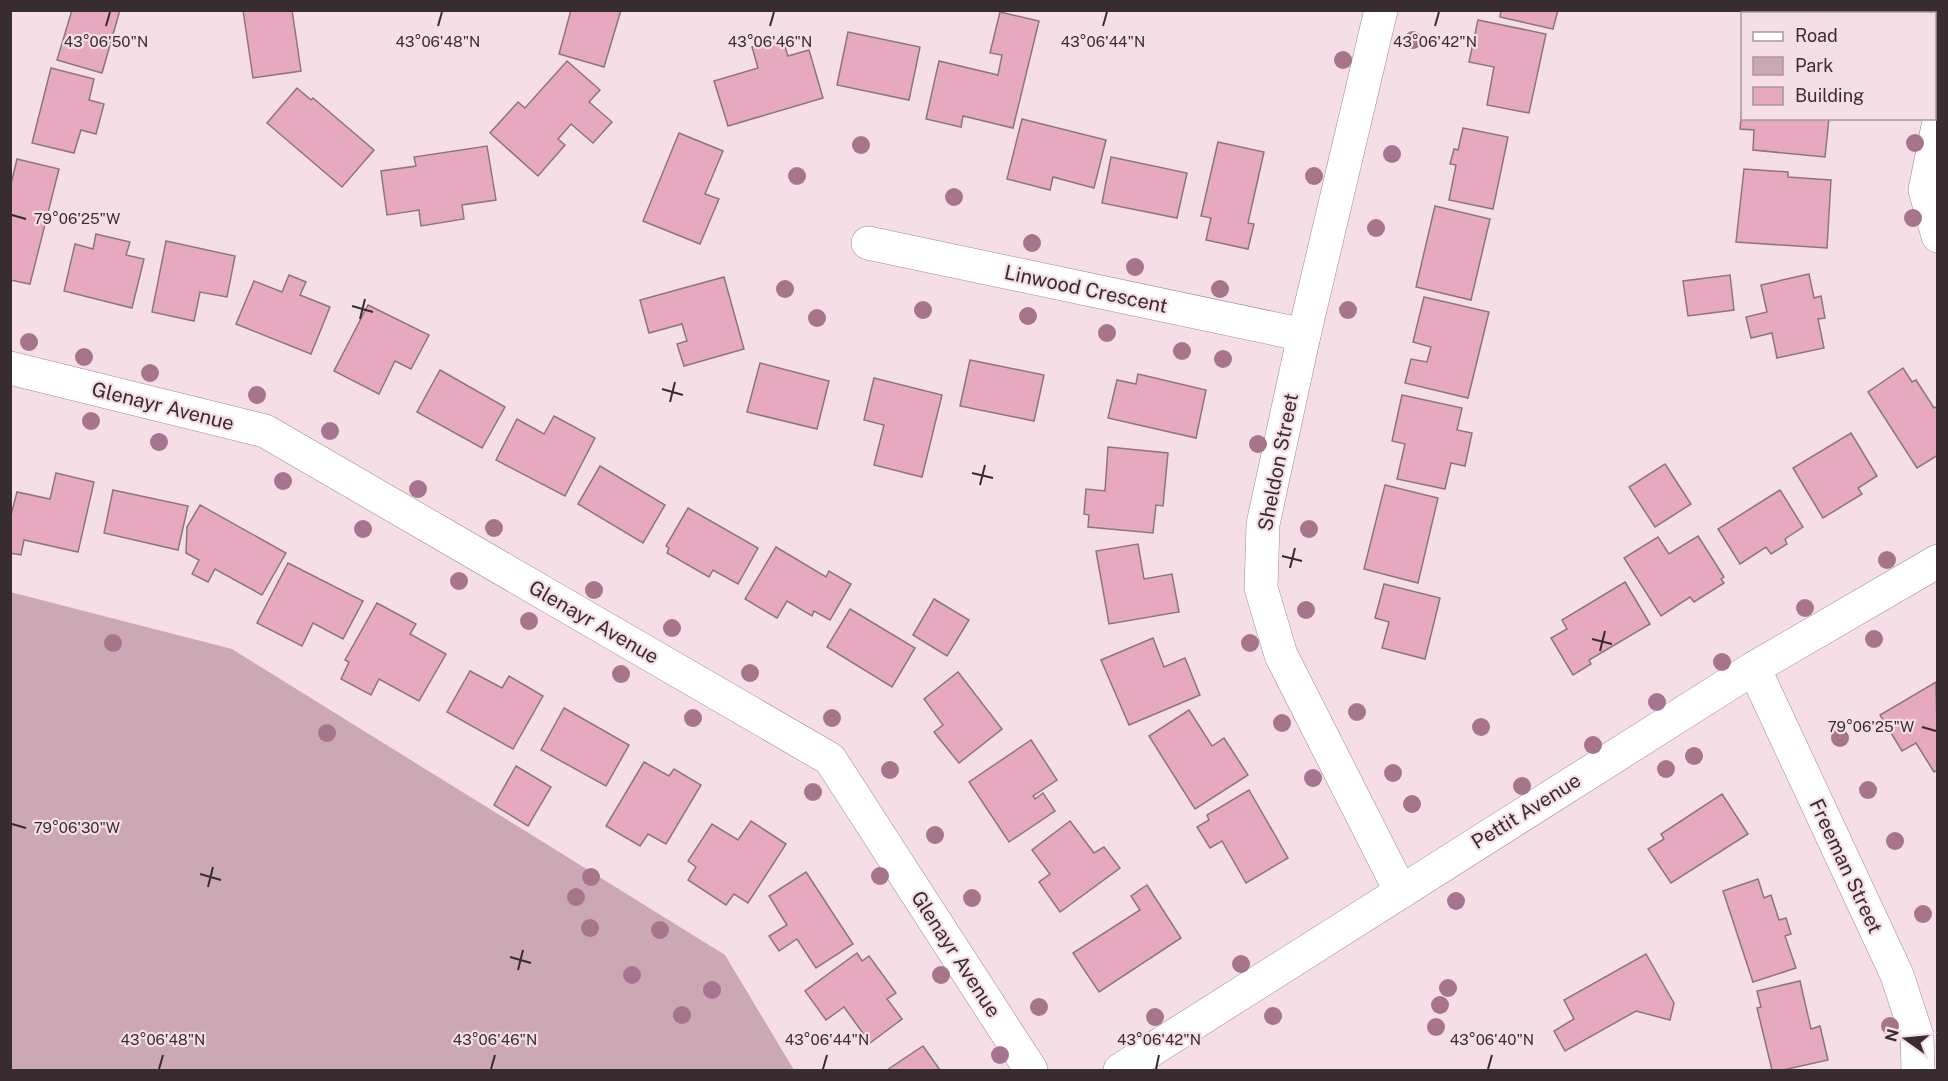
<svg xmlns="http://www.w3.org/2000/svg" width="1948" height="1081" font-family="'Public Sans',sans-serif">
  <rect width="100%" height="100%" fill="#f6dee6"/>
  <path fill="#cca7b4" d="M10 592 232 649 725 955 794 1070H11Z"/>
  <g fill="#e6a9bf" stroke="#8c767e" stroke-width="1.5">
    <path d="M72 10H120L102 73 57 60Z"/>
    <path d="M243 10H292L301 71 253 78Z"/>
    <path d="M571 10H621L604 67 559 54Z"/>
    <path d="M1501 10H1558L1553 29 1500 17Z"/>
    <path d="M1801 10H1874L1873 14H1801Z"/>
    <path d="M1000 12 1039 21 1013 128 963 116 961 127 926 119 939 61 998 75 1002 55 990 53Z"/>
    <path d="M1478 20 1546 34 1529 113 1487 105 1494 67 1469 62Z"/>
    <path d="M848 32 920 47 909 100 837 85Z"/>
    <path d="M782 38 788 56 809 50 823 98 728 126 714 81 758 68 752 47Z"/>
    <path d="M567 61 600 90 589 102 612 122 593 143 571 124 558 139 565 145 538 176 490 133 518 102 525 108Z"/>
    <path d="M51 68 94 79 89 100 104 104 96 134 81 130 74 153 32 143Z"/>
    <path d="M297 88 311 100 313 98 374 150 342 187 267 123Z"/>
    <path d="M1742 109V118H1829L1825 157 1753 150 1754 130 1740 129Z"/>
    <path d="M1022 119 1106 140 1094 188 1053 177 1050 190 1007 179Z"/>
    <path d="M1463 128 1508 137 1493 209 1449 200 1456 165 1450 164 1454 149 1458 150Z"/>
    <path d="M679 133 723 151 705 194 719 199 700 244 643 221Z"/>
    <path d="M1218 142 1264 152 1248 223 1254 224 1248 249 1206 240 1211 218 1201 216Z"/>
    <path d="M487 146 496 200 462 205 464 219 421 226 419 210 387 215 381 171 416 166 414 157Z"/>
    <path d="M1111 157 1187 173 1177 218 1102 203Z"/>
    <path d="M17 159 59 169 30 284 10 280V188Z"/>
    <path d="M1744 169 1788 172V177L1831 180 1827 248 1736 242Z"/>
    <path d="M1435 206 1490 219 1471 300 1416 287Z"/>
    <path d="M96 234 130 242 126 255 144 259 132 308 64 291 75 244 93 249Z"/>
    <path d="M166 241 235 256 227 297 200 292 194 321 152 312Z"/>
    <path d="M1809 274 1814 298 1821 296 1825 318 1818 319 1824 348 1777 358 1772 333 1751 338 1746 317 1767 312 1761 285Z"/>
    <path d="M289 275 306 282 300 295 330 307 311 354 236 324 254 281 282 292Z"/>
    <path d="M1730 275 1734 310 1688 316 1683 281Z"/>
    <path d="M724 277 744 349 684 366 677 344 687 341 682 324 649 333 640 300Z"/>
    <path d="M1424 297 1489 312 1468 398 1405 383 1411 359 1427 362 1431 347 1413 342Z"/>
    <path d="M368 305 429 335 411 369 395 361 379 394 334 371Z"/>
    <path d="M970 360 1044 375 1034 421 960 406Z"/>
    <path d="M760 363 829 381 817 429 747 412Z"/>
    <path d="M1903 368 1912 382 1916 380 1934 408 1938 406V455L1917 468 1868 392Z"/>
    <path d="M440 370 505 407 482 448 417 412Z"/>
    <path d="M1138 374 1206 390 1196 438 1108 418 1117 380 1136 384Z"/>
    <path d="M874 378 942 395 922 477 874 465 884 425 864 420Z"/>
    <path d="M1402 395 1462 408 1457 430 1472 433 1465 466 1451 463 1445 489 1397 479 1405 444 1392 441Z"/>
    <path d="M554 416 595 438 565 496 496 460 517 419 544 434Z"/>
    <path d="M1851 433 1877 476 1858 488 1862 494 1823 518 1793 468Z"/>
    <path d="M1108 447 1168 453 1163 506 1156 505 1153 533 1088 527 1089 515 1084 514 1086 489 1105 491Z"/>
    <path d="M1665 464 1691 504 1655 527 1629 487Z"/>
    <path d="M600 466 665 505 643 543 578 504Z"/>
    <path d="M56 473 94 482 78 552 24 540 21 555 10 553V519L17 492 50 499Z"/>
    <path d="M1385 485 1438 498 1418 583 1364 569Z"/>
    <path d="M113 490 188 506 178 550 104 533Z"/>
    <path d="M1780 490 1803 527 1785 539 1787 544 1771 554 1766 547 1740 564 1718 529Z"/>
    <path d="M200 505 286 553 262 595 215 569 208 582 192 574 199 560 186 553 187 527Z"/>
    <path d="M688 508 758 548 738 584 713 570 709 577 667 553 669 548 666 546Z"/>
    <path d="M1698 536 1724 577 1721 579 1724 583 1694 602 1690 597 1661 616 1624 558 1658 537 1669 554Z"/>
    <path d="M1138 544 1144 579 1172 574 1179 612 1109 624 1096 551Z"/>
    <path d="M776 547 826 577 829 571 851 584 830 620 814 611 812 616 787 601 777 618 745 599Z"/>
    <path d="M288 563 363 601 343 639 313 623 302 646 257 623Z"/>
    <path d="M1625 582 1650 624 1589 660 1591 664 1573 675 1551 638 1567 629 1562 620Z"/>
    <path d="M1384 584 1440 598 1425 659 1382 648 1389 622 1375 618Z"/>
    <path d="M934 599 969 620 947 656 913 635Z"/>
    <path d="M377 603 416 624 410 634 446 654 419 701 379 679 371 695 341 679 349 662 345 660Z"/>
    <path d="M850 609 915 648 892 687 827 647Z"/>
    <path d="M1153 638 1164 667 1185 658 1200 695 1129 725 1101 660Z"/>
    <path d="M470 671 502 688 509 676 543 696 513 749 447 712Z"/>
    <path d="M958 672 1002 729 959 763 934 732 943 725 924 699Z"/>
    <path d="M1936 682 1938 770 1934 772 1916 743 1902 751 1880 715Z"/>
    <path d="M564 708 629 745 606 786 541 750Z"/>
    <path d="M1189 710 1212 746 1224 738 1248 775 1195 809 1149 736Z"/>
    <path d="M1031 740 1057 780 1033 796 1035 799 1043 793 1055 811 1009 842 969 782Z"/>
    <path d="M644 762 669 776 674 769 701 785 666 844 648 834 640 846 606 826Z"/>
    <path d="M516 766 551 787 528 826 494 805Z"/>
    <path d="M1249 790 1288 858 1246 883 1222 841 1210 848 1197 827 1209 820 1207 815Z"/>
    <path d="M1722 794 1748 834 1671 883 1648 849 1664 839 1661 834Z"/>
    <path d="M751 821 786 844 748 903 734 894 726 905 688 880 696 867 688 861 712 824 738 840Z"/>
    <path d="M1070 821 1094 853 1104 847 1120 868 1060 912 1039 882 1050 874 1032 850Z"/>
    <path d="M806 872 853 944 816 968 797 939 779 951 769 936 787 925 769 896Z"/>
    <path d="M1758 879 1764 898 1771 895 1779 920 1786 918 1791 934 1785 936 1796 968 1753 982 1723 891Z"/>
    <path d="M1147 885 1181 938 1099 992 1073 953 1140 910 1131 896Z"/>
    <path d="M857 953 862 961 869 956 896 993 887 999 902 1019 870 1043 844 1007 826 1020 805 991Z"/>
    <path d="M1646 954 1674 1003 1670 1020 1636 1011 1565 1051 1554 1031 1574 1019 1564 1000Z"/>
    <path d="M1800 981 1811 1029 1820 1026 1828 1060 1783 1070H1772L1757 1008 1761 1007 1757 991Z"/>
    <path d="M923 1046 940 1070H887Z"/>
  </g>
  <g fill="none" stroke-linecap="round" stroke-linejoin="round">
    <defs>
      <g id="minor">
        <path d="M1381 10 1304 335 1263 524 1261 588 1281 655 1401 892"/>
        <path d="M1938 126 1925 190 1938 236"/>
        <path d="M868 243 1304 335"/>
        <path d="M10 368 265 431 830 759 1031 1070"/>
        <path d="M1754 668 1897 975 1917 1036 1918 1070"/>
        <path d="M1120 1070 1754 668 1938 561"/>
      </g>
    </defs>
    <use href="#minor" stroke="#9f8991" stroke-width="34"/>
    <use href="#minor" stroke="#fff" stroke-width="33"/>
  </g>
  <g fill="#a6758b">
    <circle cx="1413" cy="40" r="9"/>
    <circle cx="1343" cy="60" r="9"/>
    <circle cx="1915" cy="143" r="9"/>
    <circle cx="861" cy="145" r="9"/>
    <circle cx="1392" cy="154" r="9"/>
    <circle cx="797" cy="176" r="9"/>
    <circle cx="1314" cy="176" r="9"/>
    <circle cx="954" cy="197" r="9"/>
    <circle cx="1913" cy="218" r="9"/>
    <circle cx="1376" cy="228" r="9"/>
    <circle cx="1032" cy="243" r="9"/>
    <circle cx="1135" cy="267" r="9"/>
    <circle cx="785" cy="289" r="9"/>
    <circle cx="1220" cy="289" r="9"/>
    <circle cx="923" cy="310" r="9"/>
    <circle cx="1348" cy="310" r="9"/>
    <circle cx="1028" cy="316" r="9"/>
    <circle cx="817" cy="318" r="9"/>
    <circle cx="1107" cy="333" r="9"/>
    <circle cx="29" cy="342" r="9"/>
    <circle cx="1182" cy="351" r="9"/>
    <circle cx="84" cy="357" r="9"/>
    <circle cx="1223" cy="359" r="9"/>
    <circle cx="150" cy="373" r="9"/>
    <circle cx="257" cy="395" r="9"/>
    <circle cx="91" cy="421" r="9"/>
    <circle cx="330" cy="431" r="9"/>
    <circle cx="159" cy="442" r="9"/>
    <circle cx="1258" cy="444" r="9"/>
    <circle cx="283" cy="481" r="9"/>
    <circle cx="418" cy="489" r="9"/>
    <circle cx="494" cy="528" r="9"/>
    <circle cx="363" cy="529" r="9"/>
    <circle cx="1309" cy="529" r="9"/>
    <circle cx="1887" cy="560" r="9"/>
    <circle cx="459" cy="581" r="9"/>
    <circle cx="594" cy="590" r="9"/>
    <circle cx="1805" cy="608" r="9"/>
    <circle cx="1306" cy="610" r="9"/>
    <circle cx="529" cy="621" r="9"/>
    <circle cx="672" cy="628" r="9"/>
    <circle cx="1874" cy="639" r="9"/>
    <circle cx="113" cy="643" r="9"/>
    <circle cx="1250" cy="643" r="9"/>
    <circle cx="1722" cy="662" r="9"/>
    <circle cx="750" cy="673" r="9"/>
    <circle cx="621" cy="674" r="9"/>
    <circle cx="1657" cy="702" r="9"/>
    <circle cx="1357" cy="712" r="9"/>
    <circle cx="693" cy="718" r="9"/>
    <circle cx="832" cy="718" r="9"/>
    <circle cx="1282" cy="723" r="9"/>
    <circle cx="1481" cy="727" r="9"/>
    <circle cx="327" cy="733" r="9"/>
    <circle cx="1840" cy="738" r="9"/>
    <circle cx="1593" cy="745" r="9"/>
    <circle cx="1694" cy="756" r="9"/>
    <circle cx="1666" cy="769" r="9"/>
    <circle cx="890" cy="770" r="9"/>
    <circle cx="1393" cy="773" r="9"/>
    <circle cx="1313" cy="778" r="9"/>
    <circle cx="1522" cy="786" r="9"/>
    <circle cx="1868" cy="790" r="9"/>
    <circle cx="813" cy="792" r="9"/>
    <circle cx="1412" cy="804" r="9"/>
    <circle cx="935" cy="835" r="9"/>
    <circle cx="1895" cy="841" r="9"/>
    <circle cx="880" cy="876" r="9"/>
    <circle cx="591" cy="877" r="9"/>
    <circle cx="576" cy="897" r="9"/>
    <circle cx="972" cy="898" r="9"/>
    <circle cx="1456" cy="901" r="9"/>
    <circle cx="1923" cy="914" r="9"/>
    <circle cx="590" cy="928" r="9"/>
    <circle cx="660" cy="930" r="9"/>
    <circle cx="1241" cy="964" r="9"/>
    <circle cx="632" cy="975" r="9"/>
    <circle cx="941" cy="975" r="9"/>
    <circle cx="1448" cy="988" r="9"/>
    <circle cx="712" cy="990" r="9"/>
    <circle cx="1440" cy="1005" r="9"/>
    <circle cx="1039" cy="1007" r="9"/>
    <circle cx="682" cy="1015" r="9"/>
    <circle cx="1273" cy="1016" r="9"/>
    <circle cx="1155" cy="1017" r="9"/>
    <circle cx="1890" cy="1026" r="9"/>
    <circle cx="1436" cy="1027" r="9"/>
    <circle cx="1000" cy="1055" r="9"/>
  </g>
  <path fill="none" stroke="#372d31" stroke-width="2" d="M106 26 110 12M438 26 442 12M770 26 774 12M1103 26 1107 12M1435 26 1439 12M12 215 26 219M352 306 373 312M360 319 365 299M662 389 683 395M670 402 675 382M972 473 993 478M980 485 985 465M1282 556 1302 561M1290 568 1295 548M1592 639 1612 644M1600 651 1605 631M1922 727 1936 731M12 824 26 828M200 874 221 880M208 887 213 867M510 957 531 963M518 970 523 950M159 1069 163 1055M491 1069 495 1055M823 1069 827 1055M1156 1069 1159 1055M1488 1069 1492 1055"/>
  <g text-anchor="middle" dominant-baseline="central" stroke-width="4.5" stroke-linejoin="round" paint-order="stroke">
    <g font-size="20" fill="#372d31" stroke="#f6dee6">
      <text transform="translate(1086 289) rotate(12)">Linwood Crescent</text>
      <text transform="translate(163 406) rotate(14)">Glenayr Avenue</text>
      <text transform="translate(1278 462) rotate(-79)">Sheldon Street</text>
      <text transform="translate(594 622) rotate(30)">Glenayr Avenue</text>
      <text transform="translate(1526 811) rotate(-32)">Pettit Avenue</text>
      <text transform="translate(1846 866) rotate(65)">Freeman Street</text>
      <text transform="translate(956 954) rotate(57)">Glenayr Avenue</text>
    </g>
  </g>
  <g font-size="15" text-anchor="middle" fill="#372d31" stroke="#f6dee6" stroke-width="4.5" stroke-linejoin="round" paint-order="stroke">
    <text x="106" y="47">43°06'50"N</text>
    <text x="438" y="47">43°06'48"N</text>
    <text x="770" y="47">43°06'46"N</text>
    <text x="1103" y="47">43°06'44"N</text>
    <text x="1435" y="47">43°06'42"N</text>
    <text x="77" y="224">79°06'25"W</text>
    <text x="1871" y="732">79°06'25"W</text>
    <text x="77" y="833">79°06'30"W</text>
    <text x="163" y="1045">43°06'48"N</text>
    <text x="495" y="1045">43°06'46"N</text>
    <text x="827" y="1045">43°06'44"N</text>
    <text x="1159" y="1045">43°06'42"N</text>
    <text x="1492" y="1045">43°06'40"N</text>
  </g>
  <rect width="1948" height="1081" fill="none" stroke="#372d31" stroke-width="24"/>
  <rect x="1741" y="12" width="195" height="108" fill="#f6dee6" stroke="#aa979e" stroke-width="1.5"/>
  <rect x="1753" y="32" width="30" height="9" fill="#ffffff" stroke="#aa979e" stroke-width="1.5"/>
  <text x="1795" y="42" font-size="18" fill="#372d31">Road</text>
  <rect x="1753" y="57" width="30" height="18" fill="#cca7b4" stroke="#aa979e" stroke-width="1.5"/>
  <text x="1795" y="72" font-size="18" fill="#372d31">Park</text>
  <rect x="1753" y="87" width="30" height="18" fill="#e6a9bf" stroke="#aa979e" stroke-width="1.5"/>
  <text x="1795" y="102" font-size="18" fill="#372d31">Building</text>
  <g transform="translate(1906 1039) rotate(285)" stroke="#f6dee6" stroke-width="4.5" paint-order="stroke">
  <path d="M0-4.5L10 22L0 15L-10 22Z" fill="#372d31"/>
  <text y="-9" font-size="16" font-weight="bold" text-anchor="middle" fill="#372d31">N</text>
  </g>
</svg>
